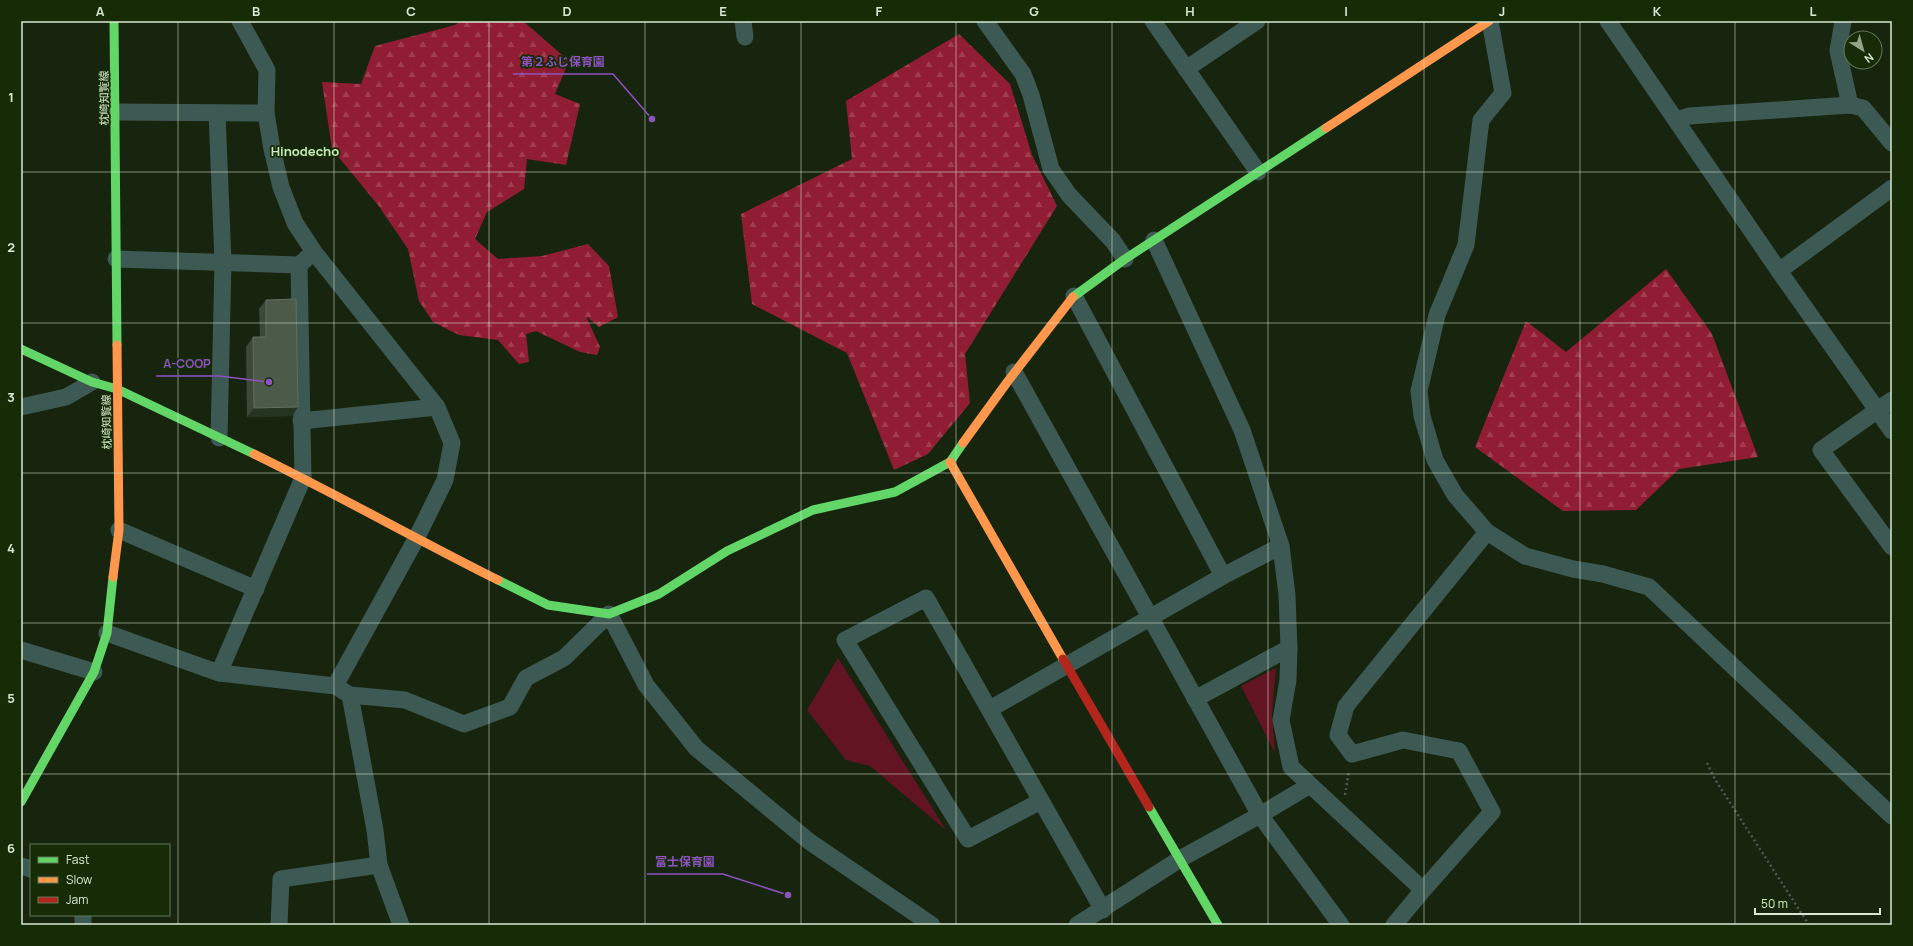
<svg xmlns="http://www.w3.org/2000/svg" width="1913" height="946" font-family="Manrope,'Noto Sans JP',sans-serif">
  <defs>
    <pattern id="forest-firs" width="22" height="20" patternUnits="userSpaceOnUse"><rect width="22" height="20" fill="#911d34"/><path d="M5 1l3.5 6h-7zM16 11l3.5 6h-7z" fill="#a03e50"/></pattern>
  </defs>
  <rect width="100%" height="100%" fill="#17240e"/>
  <g fill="#621422">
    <path d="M838 658 946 830 870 766 846 760 807 710Z"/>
    <path d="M1276 668 1272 714 1275 753 1241 686Z"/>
  </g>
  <g fill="url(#forest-firs)">
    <path d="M461 21H523L569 61 555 94 580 104 566 165 527 159 524 189 487 212 475 239 498 259 542 256 588 244 609 266 618 317 599 327 586 316 600 347 597 355 580 352 536 331 526 334 529 362 519 364 498 340 459 335 433 322 419 301 408 249 378 205 332 149 322 82 361 84 375 46 455 25Z"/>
    <path d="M959 34 1010 84 1032 155 1057 206 965 354 970 403 928 454 894 470 847 353 752 304 741 214 852 159 846 101Z"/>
    <path d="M1666 269 1712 334 1758 457 1679 469 1636 510 1563 511 1475 447 1526 321 1566 352Z"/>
  </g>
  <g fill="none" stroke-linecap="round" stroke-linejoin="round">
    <g stroke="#495c55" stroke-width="2.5" stroke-dasharray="2 3" stroke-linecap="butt">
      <path d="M1707 763 1716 781 1809 925"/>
      <path d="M1345 795 1349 770"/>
    </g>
    <g stroke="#3d5953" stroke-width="17">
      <path d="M240 21 267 70 266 113 272 149 281 187 295 223 314 252 437 407 452 443 445 480 416 539 335 686"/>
      <path d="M743 21 745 37"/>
      <path d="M985 21 1023 74 1031 95 1051 169 1069 195 1113 241 1125 259"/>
      <path d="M1153 21 1258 172"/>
      <path d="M1490 21 1503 93 1481 120 1466 245 1437 315 1419 391 1422 416 1435 460 1455 495 1487 532 1525 556 1573 569 1603 574 1649 587 1892 816"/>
      <path d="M1608 21 1779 271 1892 431"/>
      <path d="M1843 21 1838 51 1850 105"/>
      <path d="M1186 69 1257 21"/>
      <path d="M115 112 266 113"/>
      <path d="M217 113 223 262 219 438"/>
      <path d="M1676 120 1689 116 1850 105 1863 108 1892 143"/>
      <path d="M1154 240 1242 430 1281 546 1287 595 1289 648 1288 680 1281 720 1291 767 1423 890 1394 925"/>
      <path d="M116 259 299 265 307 258"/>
      <path d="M1779 271 1892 188"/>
      <path d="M1074 296 1223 576"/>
      <path d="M1014 372 1260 815 1341 925"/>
      <path d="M1892 400 1821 450 1892 547"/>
      <path d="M21 407 66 397 92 382"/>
      <path d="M301 421 437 407"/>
      <path d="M119 530 256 589"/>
      <path d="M107 633 219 673 335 686 350 695 405 700 464 724 510 707 526 678 564 658 609 614 646 685 696 748 810 842 932 925"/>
      <path d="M21 650 94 672"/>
      <path d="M219 673 303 478 299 265"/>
      <path d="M350 695 375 830 379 865 401 925"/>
      <path d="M1195 699 1289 648"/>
      <path d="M990 709 1223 576 1281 546"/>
      <path d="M1041 801 968 839 845 640 926 598 1103 910"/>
      <path d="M21 866 31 869"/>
      <path d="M1423 890 1492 812 1459 751 1403 740 1352 754 1338 735 1346 706 1487 532"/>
      <path d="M83 915V925"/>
      <path d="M279 925 281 879 379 865"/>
      <path d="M1077 925 1180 859 1260 815 1310 785"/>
    </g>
    <g stroke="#63d668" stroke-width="9">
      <path d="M114 21 117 345"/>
      <path d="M1073 297 1125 259 1326 128"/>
      <path d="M21 349 92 382 117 389 254 454"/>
      <path d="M498 580 548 605 609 614 659 594 727 551 813 510 895 492 950 462 963 443"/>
      <path d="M21 802 94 672 107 633 113 577"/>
      <path d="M1149 807 1218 925"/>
    </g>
    <g stroke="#ff974d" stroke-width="9">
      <path d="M1326 128 1489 21"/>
      <path d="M963 443 1008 381 1073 297"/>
      <path d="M254 454C336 494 416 539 498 580"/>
      <path d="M950 462 1063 659"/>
      <path d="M113 577 119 530 117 345"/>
    </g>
    <path stroke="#b3261e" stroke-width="9" d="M1063 659 1149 807"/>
  </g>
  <path fill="#3b4939" d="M266 300 292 416 247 417 246 347 253 337H260L259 309Z"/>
  <path fill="#253321" d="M298 407 292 416 247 417 254 408Z"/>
  <path fill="#4c5a4a" stroke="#62705f" d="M296 299 298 407 254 408 253 337H266V300Z"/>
  <path fill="none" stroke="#d9e8d2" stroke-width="1" stroke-opacity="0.55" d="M178 21V925M334 21V925M489 21V925M645 21V925M801 21V925M956 21V925M1112 21V925M1268 21V925M1424 21V925M1580 21V925M1735 21V925M21 172H1892M21 323H1892M21 473H1892M21 623H1892M21 774H1892"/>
  <g text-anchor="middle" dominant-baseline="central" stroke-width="3.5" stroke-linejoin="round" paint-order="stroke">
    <g font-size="11" fill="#d9e8d2" stroke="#152c06">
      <text transform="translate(103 98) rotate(-90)">枕崎知覧線</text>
      <text transform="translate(106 422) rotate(-91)">枕崎知覧線</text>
    </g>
    <g font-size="13" font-weight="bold" fill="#cae9bc" stroke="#152c06">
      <text x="305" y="151">Hinodecho</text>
    </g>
  </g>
  <path fill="none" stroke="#8e52c3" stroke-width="1.5" d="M652 119L613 74H513M269 382L219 376H156M788 895L723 874H647"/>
  <g fill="#8e52c3" stroke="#152c06" stroke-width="1.5">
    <circle cx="652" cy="119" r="4"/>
    <circle cx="269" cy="382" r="4"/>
    <circle cx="788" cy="895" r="4"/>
  </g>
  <g font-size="12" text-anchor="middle" font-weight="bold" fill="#8e52c3" stroke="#152c06" stroke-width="3.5" stroke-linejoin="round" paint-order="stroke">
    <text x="563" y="66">第２ふじ保育園</text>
    <text x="187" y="368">A-COOP</text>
    <text x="685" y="866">富士保育園</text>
  </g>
  <rect width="1913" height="946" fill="none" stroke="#152c06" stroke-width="44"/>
  <rect x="30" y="844" width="140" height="72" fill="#152c06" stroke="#637758"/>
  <rect x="38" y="857" width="20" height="6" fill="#63d668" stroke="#637758"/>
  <text x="66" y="864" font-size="12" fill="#d9e8d2">Fast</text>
  <rect x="38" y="877" width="20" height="6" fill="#ff974d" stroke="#637758"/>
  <text x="66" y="884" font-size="12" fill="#d9e8d2">Slow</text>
  <rect x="38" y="897" width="20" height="6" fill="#b3261e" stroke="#637758"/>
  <text x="66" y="904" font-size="12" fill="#d9e8d2">Jam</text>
  <g transform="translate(1863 50) rotate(143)"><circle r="19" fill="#152c06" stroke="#637758"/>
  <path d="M0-3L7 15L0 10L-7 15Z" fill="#95a38d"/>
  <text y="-6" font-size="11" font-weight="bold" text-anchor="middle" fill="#d9e8d2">N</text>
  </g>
  <path d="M1755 908v6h125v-6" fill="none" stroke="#d9e8d2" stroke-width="2"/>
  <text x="1761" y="908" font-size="12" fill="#d9e8d2" stroke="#152c06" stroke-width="3" paint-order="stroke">50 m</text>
  <rect x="22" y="22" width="1869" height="902" fill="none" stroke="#d9e8d2" stroke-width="1.5"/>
  <g font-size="13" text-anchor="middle" font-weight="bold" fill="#d9e8d2">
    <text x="100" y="16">A</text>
    <text x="256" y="16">B</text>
    <text x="411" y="16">C</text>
    <text x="567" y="16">D</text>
    <text x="723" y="16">E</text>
    <text x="879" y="16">F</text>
    <text x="1034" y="16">G</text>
    <text x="1190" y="16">H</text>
    <text x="1346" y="16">I</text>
    <text x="1502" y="16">J</text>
    <text x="1657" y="16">K</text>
    <text x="1813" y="16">L</text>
    <text x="11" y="102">1</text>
    <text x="11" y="252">2</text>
    <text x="11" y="402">3</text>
    <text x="11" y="553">4</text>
    <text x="11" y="703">5</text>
    <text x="11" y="853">6</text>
  </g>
</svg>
